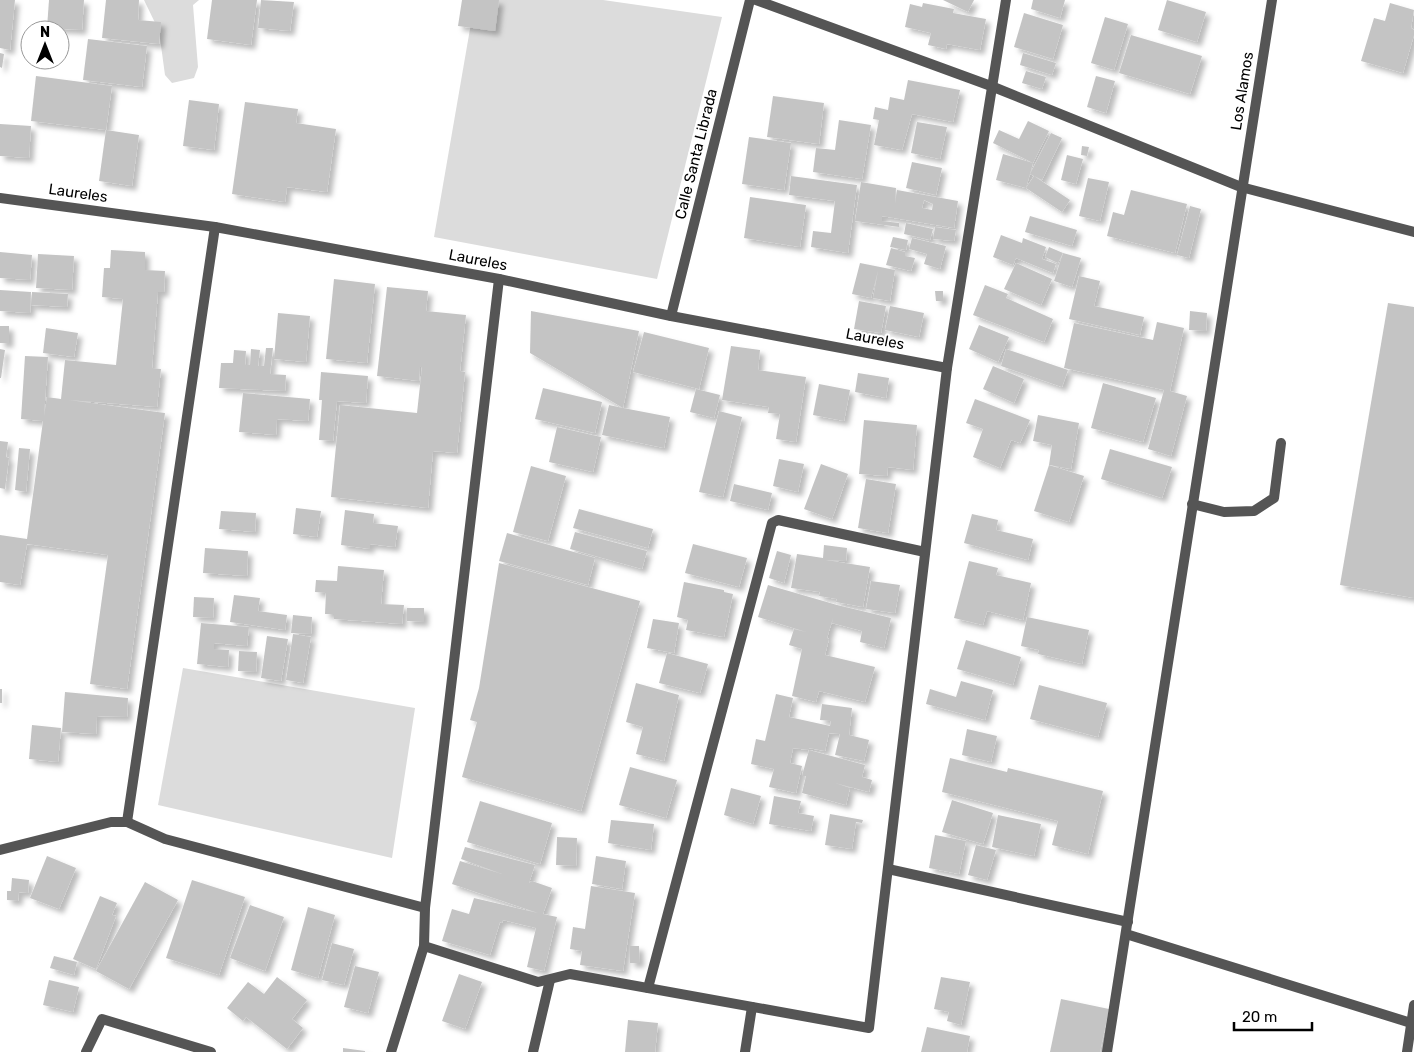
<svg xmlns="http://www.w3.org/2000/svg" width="1414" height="1052" font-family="Rubik,sans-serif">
  <defs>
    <filter id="shadow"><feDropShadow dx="4.5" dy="4.5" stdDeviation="2.5" flood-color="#0004"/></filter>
  </defs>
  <rect width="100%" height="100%" fill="#fff"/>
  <g fill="#dcdcdc">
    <path d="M144 0H199L193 5 198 67 194 78 172 83 165 75 159 31Z"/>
    <path d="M475 0H603L722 17 657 279 434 237Z"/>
    <path d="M183 668 415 708 392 858 158 805Z"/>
  </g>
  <g fill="#c4c4c4" fill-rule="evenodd" filter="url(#shadow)">
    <path d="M0 0H15L10 50 0 48Z"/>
    <path d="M49 0H84L82 30 47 28Z"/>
    <path d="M106 0H139L138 20 161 22 159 44 102 38Z"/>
    <path d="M212 0H257L251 45 207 39Z"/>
    <path d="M261 0 294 2 290 31 258 28Z"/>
    <path d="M462 0H499L495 31 458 26Z"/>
    <path d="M943 0H974L968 12Z"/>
    <path d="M1033 0H1065L1060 18 1031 9Z"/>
    <path d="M1167 0 1206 12 1197 42 1158 30Z"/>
    <path d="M923 3 954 9 953 13 986 19 980 50 947 44 946 49 928 45 931 33 905 27 910 4 922 7Z"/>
    <path d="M1390 3 1414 10 1411 28 1414 30V35L1403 73 1361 61 1374 18 1385 21Z"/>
    <path d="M1024 13 1063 25 1053 59 1014 47Z"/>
    <path d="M1105 17 1128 24 1114 70 1091 63Z"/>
    <path d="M1131 35 1202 56 1190 94 1119 73Z"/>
    <path d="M88 39 147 46 142 87 83 80Z"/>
    <path d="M0 53 4 54 2 68 0 67Z"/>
    <path d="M1023 53 1056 63 1052 75 1020 65Z"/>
    <path d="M1026 71 1046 77 1042 89 1022 83Z"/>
    <path d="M36 76 112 86 106 130 31 121Z"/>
    <path d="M1096 76 1115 81 1106 113 1087 107Z"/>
    <path d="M908 80 960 90 953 122 912 114 902 150 874 145 879 120 873 119 875 107 888 110 890 97 904 100Z"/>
    <path d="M773 96 824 103 819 144 767 137Z"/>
    <path d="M189 100 219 104 214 150 183 146Z"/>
    <path d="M245 102 298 109 296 123 336 129 327 192 287 187 285 202 232 194Z"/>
    <path d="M839 120 871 125 862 179 813 172 816 148 835 150Z"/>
    <path d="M1028 121 1049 131 1033 163 1026 188 996 180 1003 154 1033 163 993 143 999 130 1019 139Z"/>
    <path d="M917 122 947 127 940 159 911 153Z"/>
    <path d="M0 124 31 126 29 158 0 156Z"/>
    <path d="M106 130 139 135 132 186 99 181Z"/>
    <path d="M1051 133 1062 138 1042 180 1034 176 1070 200 1062 212 1026 188 1034 176 1030 174Z"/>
    <path d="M749 137 791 143 784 190 742 184Z"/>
    <path d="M1082 146 1089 147 1087 156 1081 155Z"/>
    <path d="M1067 155 1083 159 1076 184 1061 180Z"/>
    <path d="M912 162 942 168 936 195 906 188Z"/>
    <path d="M791 176 857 185 848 253 811 247 813 231 831 233 835 201 789 195Z"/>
    <path d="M1088 178 1109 182 1100 221 1079 216Z"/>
    <path d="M861 182 896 188 895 204 897 190 958 201 954 228 882 216V221L899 223V227L855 221ZM924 200 933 204 932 210 922 208Z"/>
    <path d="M1131 190 1187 204 1175 253 1107 236 1113 212 1124 215Z"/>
    <path d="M750 197 806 205 800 247 744 238Z"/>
    <path d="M1190 206 1201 209 1189 258 1177 255Z"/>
    <path d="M1030 216 1077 230 1072 246 1025 232Z"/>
    <path d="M906 223 933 229 930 240 904 234Z"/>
    <path d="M935 227 956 230 954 241 933 239Z"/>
    <path d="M1001 235 1022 243 1023 238 1046 247 1042 259 1056 264 1053 273 1016 258 1013 265 993 257Z"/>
    <path d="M893 237 908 240 906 250 890 247Z"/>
    <path d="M912 238 946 246 940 269 924 264 927 254 909 249Z"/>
    <path d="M1049 247 1063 253 1058 263 1045 257Z"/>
    <path d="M891 248 905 252V256L915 258 911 271 886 265Z"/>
    <path d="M111 250 145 252V270L165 271 164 292H152H158L152 368 161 369 157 407 69 400 165 413 127 689 90 684 108 555 27 544 20 585 0 582V535L27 539 43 421 21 419 25 356 48 357 44 416 47 397 61 399 65 360 116 365 123 299 102 297 104 268H110Z"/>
    <path d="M0 252 32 255 30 280 0 278Z"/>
    <path d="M1063 253 1081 258 1072 287 1054 281Z"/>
    <path d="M38 254 74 256 72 290 36 288Z"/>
    <path d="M860 263 895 270 890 301 873 298 878 271 871 298 852 294Z"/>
    <path d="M1016 263 1052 279 1041 305 1004 289Z"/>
    <path d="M1079 276 1100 281 1094 306 1144 317 1140 335 1069 319Z"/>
    <path d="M334 279 375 284 367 363 326 359Z"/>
    <path d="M985 285 1008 294 1006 298 1053 319 1044 342 973 315Z"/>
    <path d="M387 287 428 291 426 311 466 315 460 371 465 372 457 453 433 451 428 508 331 497 340 405 417 413 422 367H420L419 381 377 376Z"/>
    <path d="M0 290 31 292 30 313 0 311Z"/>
    <path d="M935 291H943V301H936Z"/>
    <path d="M32 292 68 294 67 307 31 305Z"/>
    <path d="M859 301 886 306 881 333 854 329Z"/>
    <path d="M1388 303 1414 307V598L1340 585Z"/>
    <path d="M890 306 924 313 919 337 885 330Z"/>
    <path d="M531 311 639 331 623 408 670 417 664 448 602 435 609 405 623 408 530 353Z"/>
    <path d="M1190 311 1207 313 1206 331 1189 330Z"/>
    <path d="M278 313 310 316 306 362 274 359Z"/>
    <path d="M1157 322 1184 328 1170 391 1187 396 1171 456 1148 449 1164 390 1064 368 1074 323 1153 340Z"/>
    <path d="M979 325 1009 337 998 362 969 349Z"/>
    <rect x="0" y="326" width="9" height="17"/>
    <path d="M46 328 78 333 74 357 43 353Z"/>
    <path d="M644 332 709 348 699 389 633 372Z"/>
    <path d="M731 346 760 350 758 370 806 377 796 442 776 439 780 414 768 413 769 407 722 400Z"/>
    <path d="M266 348H273L270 374 286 375 285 391 219 388 221 363H233L234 350 246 351 245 365H250L251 349 260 350 258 366H264Z"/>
    <path d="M0 349 5 350 1 378H0Z"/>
    <path d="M1006 349 1068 370 1062 387 1001 366Z"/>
    <path d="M993 366 1024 379 1014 403 983 389Z"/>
    <path d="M321 372 368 376 366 403 337 401 333 441 319 440 322 400H319Z"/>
    <path d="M858 373 889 378 886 398 855 392Z"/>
    <path d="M1103 383 1156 398 1143 442 1091 428Z"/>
    <path d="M819 384 850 390 844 421 813 415Z"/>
    <path d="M543 388 602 402 595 433 535 419Z"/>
    <path d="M696 389 720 395 714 418 690 412Z"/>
    <path d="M243 393 310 399 308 421 277 419 276 435 239 432Z"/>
    <path d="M975 399 1030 420 1020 443 1011 440 1000 468 973 457 983 429 966 423Z"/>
    <path d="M719 411 742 417 723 497 699 492Z"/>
    <path d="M1038 415 1079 423 1071 469 1049 465 1052 445 1033 441Z"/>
    <path d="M864 420 917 425 913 470 888 467 887 476 859 474Z"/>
    <path d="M557 427 601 437 593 472 549 462Z"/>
    <path d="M0 441 8 442 6 457 9 458 5 489 0 488Z"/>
    <path d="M19 448 30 449 26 492 15 490Z"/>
    <path d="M1110 449 1172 467 1162 498 1101 479Z"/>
    <path d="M779 459 804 464 798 492 773 486Z"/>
    <path d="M821 464 848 474 832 519 804 509Z"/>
    <path d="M1049 465 1084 476 1069 522 1034 511Z"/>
    <path d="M531 466 566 476 548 541 513 532Z"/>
    <path d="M866 479 896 484 888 533 858 528Z"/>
    <path d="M734 484 772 493 768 510 730 501Z"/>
    <path d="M296 508 321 511 317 537 293 534Z"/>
    <path d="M579 509 653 529 648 548 573 528Z"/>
    <path d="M345 510 374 514 373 523 398 526 395 547 370 544V549L341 545Z"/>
    <path d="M221 511 256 513 255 532 219 529Z"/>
    <path d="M972 514 998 520 996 530 1033 539 1028 560 964 543Z"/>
    <path d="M575 532 647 551 642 569 570 549Z"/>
    <path d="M507 533 595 558 588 585 499 561Z"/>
    <path d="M693 544 747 558 739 587 685 573Z"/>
    <path d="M824 545 847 548 846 561 826 560 870 567 863 607 836 602 837 599 819 596 820 592 791 588 797 554 823 558Z"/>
    <path d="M205 548 248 551 247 576 203 573Z"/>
    <path d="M777 551 791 555 784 583 769 578Z"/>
    <path d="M969 561 998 568 996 575 1031 583 1023 620 987 611 983 625 954 618Z"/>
    <path d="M499 563 640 601 581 811 462 777 477 722 470 720 479 688Z"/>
    <path d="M338 566 384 570 381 604 404 605 402 624 334 619V614H325L326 593 315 592 316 580 337 581Z"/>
    <path d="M871 581 900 585 895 613 866 609Z"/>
    <path d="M684 582 724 590V592L733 594 724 637 686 630 688 620 677 617Z"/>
    <path d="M768 585 837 605 891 618 884 648 860 642 862 631 832 623 833 618 827 638 829 639 825 655 875 667 865 702 819 691 816 702 792 696 802 649 789 645 794 629 806 632 758 617Z"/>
    <path d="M234 595 260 598 258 611 287 615 285 630 230 622Z"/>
    <path d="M194 597 214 598 213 618 193 617Z"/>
    <path d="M407 608H424V622L407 621Z"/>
    <path d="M293 615 312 617 311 634 291 633Z"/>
    <path d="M1027 617 1089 630 1082 664 1038 654 1039 650 1021 646Z"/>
    <path d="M653 619 679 623 674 653 647 648Z"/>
    <path d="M201 623 249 627 247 646 214 643V649L229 650 228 667 197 664Z"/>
    <path d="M293 634 311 637 303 683 286 680Z"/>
    <path d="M267 636 288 639 281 681 261 678Z"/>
    <path d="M966 640 1021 657 1013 685 957 669Z"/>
    <path d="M239 651 257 652 256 672 238 671Z"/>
    <path d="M667 653 708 664 700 693 659 683Z"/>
    <path d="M961 681 993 690 985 720 926 704 930 689 956 697Z"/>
    <path d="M636 683 679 695 664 761 636 754 643 727 626 722Z"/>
    <path d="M1039 685 1107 703 1098 737 1030 719Z"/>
    <rect x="0" y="689" width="2" height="14"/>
    <path d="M65 692 128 698 127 717 97 716 96 734 62 732Z"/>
    <path d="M776 694 793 698 789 717 830 726 831 721 820 720 822 704 852 708 849 735 869 740 864 761 835 755 840 734 829 733 825 751 809 748V750L865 765 862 777 872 780 869 792 835 783 850 788 846 805 802 793 806 776H802L809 750 793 748 790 763 802 766 796 793 769 787 774 769 751 764 756 739 765 741Z"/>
    <path d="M32 725 61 728 58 762 29 759Z"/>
    <path d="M967 729 997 736 991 762 962 755Z"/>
    <path d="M950 758 1007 772 1008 768 1103 791 1088 854 1052 845 1058 821 998 806 999 799 998 806 942 792Z"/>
    <path d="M630 767 677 780 666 818 619 805Z"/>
    <path d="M731 788 761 796 753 824 724 815Z"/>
    <path d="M774 796 801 801 798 813 814 816 811 831 769 824Z"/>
    <path d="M952 800 993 813 983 844 942 832Z"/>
    <path d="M480 801 552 823 540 864 467 842Z"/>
    <path d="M830 814 863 820 862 823 856 822 852 849 825 845Z"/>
    <path d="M998 815 1041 824 1034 856 992 847Z"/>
    <path d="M611 820 654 824 651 850 608 843Z"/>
    <path d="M935 835 966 841 959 874 929 868Z"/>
    <path d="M557 837 577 838 576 866 556 865Z"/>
    <path d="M976 845 996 850 987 880 968 875Z"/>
    <path d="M465 847 535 865 529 883 532 881 552 888 543 914 557 917 544 971 527 967 536 928 503 920 502 923 500 922 490 955 442 941 452 909 469 914 474 898 538 913 452 884 460 861 502 874 461 859Z"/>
    <path d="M47 856 76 868 59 909 30 898Z"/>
    <path d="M596 856 626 861 622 889 592 884Z"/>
    <path d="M12 878 29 880 28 893 19 892 18 901 7 900V891H11Z"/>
    <path d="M192 880 245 897 219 975 166 958Z"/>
    <path d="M145 882 178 900 129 989 96 971Z"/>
    <path d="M591 886 635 893 623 971 580 965 582 951 570 949 573 927 585 929Z"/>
    <path d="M100 896 117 903 112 915 116 916 96 969 73 959Z"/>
    <path d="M250 905 284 917 265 971 230 958Z"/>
    <path d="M308 907 335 915 318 978 291 970Z"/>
    <path d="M332 943 354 949 344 985 322 980Z"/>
    <path d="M630 946H639L640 963H630Z"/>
    <path d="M54 956 77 962 74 975 50 968Z"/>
    <path d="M355 966 379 972 368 1013 344 1007Z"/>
    <path d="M459 974 482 982 465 1029 442 1021Z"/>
    <path d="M277 977 307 1000 292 1019 303 1028 287 1049 246 1017 243 1021 227 1008 248 982 264 994Z"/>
    <path d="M941 977 970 982 961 1025 947 1021 949 1012 934 1009Z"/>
    <path d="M49 980 79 987 73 1012 43 1005Z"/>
    <path d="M1061 999 1109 1009 1100 1052H1050Z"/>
    <path d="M628 1020 658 1023 655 1052H625Z"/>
    <path d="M927 1027 970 1036 967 1052H921Z"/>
    <path d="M343 1048 365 1051V1052H343Z"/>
  </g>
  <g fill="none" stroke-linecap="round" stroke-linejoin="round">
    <g stroke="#555" stroke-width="10">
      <path d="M1192 504 1224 512 1254 511 1274 498 1281 443"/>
      <path d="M86 1052 102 1019 211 1052"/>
    </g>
    <g stroke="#555" stroke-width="10">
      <path d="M756 0 991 86 1241 187 1414 232"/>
      <path d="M0 198 215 227 499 279 671 316 947 368"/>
      <path d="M671 316 750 0"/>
      <path d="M127 822 215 227"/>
      <path d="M0 850 111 822H127L165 839 425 908"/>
      <path d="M888 869 1128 922"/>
      <path d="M1126 934 1411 1023"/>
      <path d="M424 946 538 982 570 974 869 1028 947 368 1006 0"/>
      <path d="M648 988 772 523 778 520 925 552"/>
      <path d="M391 1052 424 946 425 908 499 279"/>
      <path d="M533 1052 550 980"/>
      <path d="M745 1052 752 1007"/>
      <path d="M1107 1052 1272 0"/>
      <path d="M1407 1052 1414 1005"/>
    </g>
  </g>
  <g text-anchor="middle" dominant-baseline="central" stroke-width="4" stroke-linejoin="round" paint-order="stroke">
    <g font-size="15" fill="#000" stroke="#fff">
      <text transform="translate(1242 91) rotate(-81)">Los Alamos</text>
      <text transform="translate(696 154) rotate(-76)">Calle Santa Librada</text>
      <text transform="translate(78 193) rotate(8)">Laureles</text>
      <text transform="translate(478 260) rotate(11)">Laureles</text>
      <text transform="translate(875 339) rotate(11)">Laureles</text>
    </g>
  </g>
  <g transform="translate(45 45)"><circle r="24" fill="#ffffff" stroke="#999999"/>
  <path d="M0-4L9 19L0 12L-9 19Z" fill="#000000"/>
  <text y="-8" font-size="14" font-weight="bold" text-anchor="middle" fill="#000000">N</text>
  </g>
  <path d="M1234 1022v8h78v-8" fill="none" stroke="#000000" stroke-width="2.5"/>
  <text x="1242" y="1022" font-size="15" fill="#000000" stroke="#ffffff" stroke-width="4" paint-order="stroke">20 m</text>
</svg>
